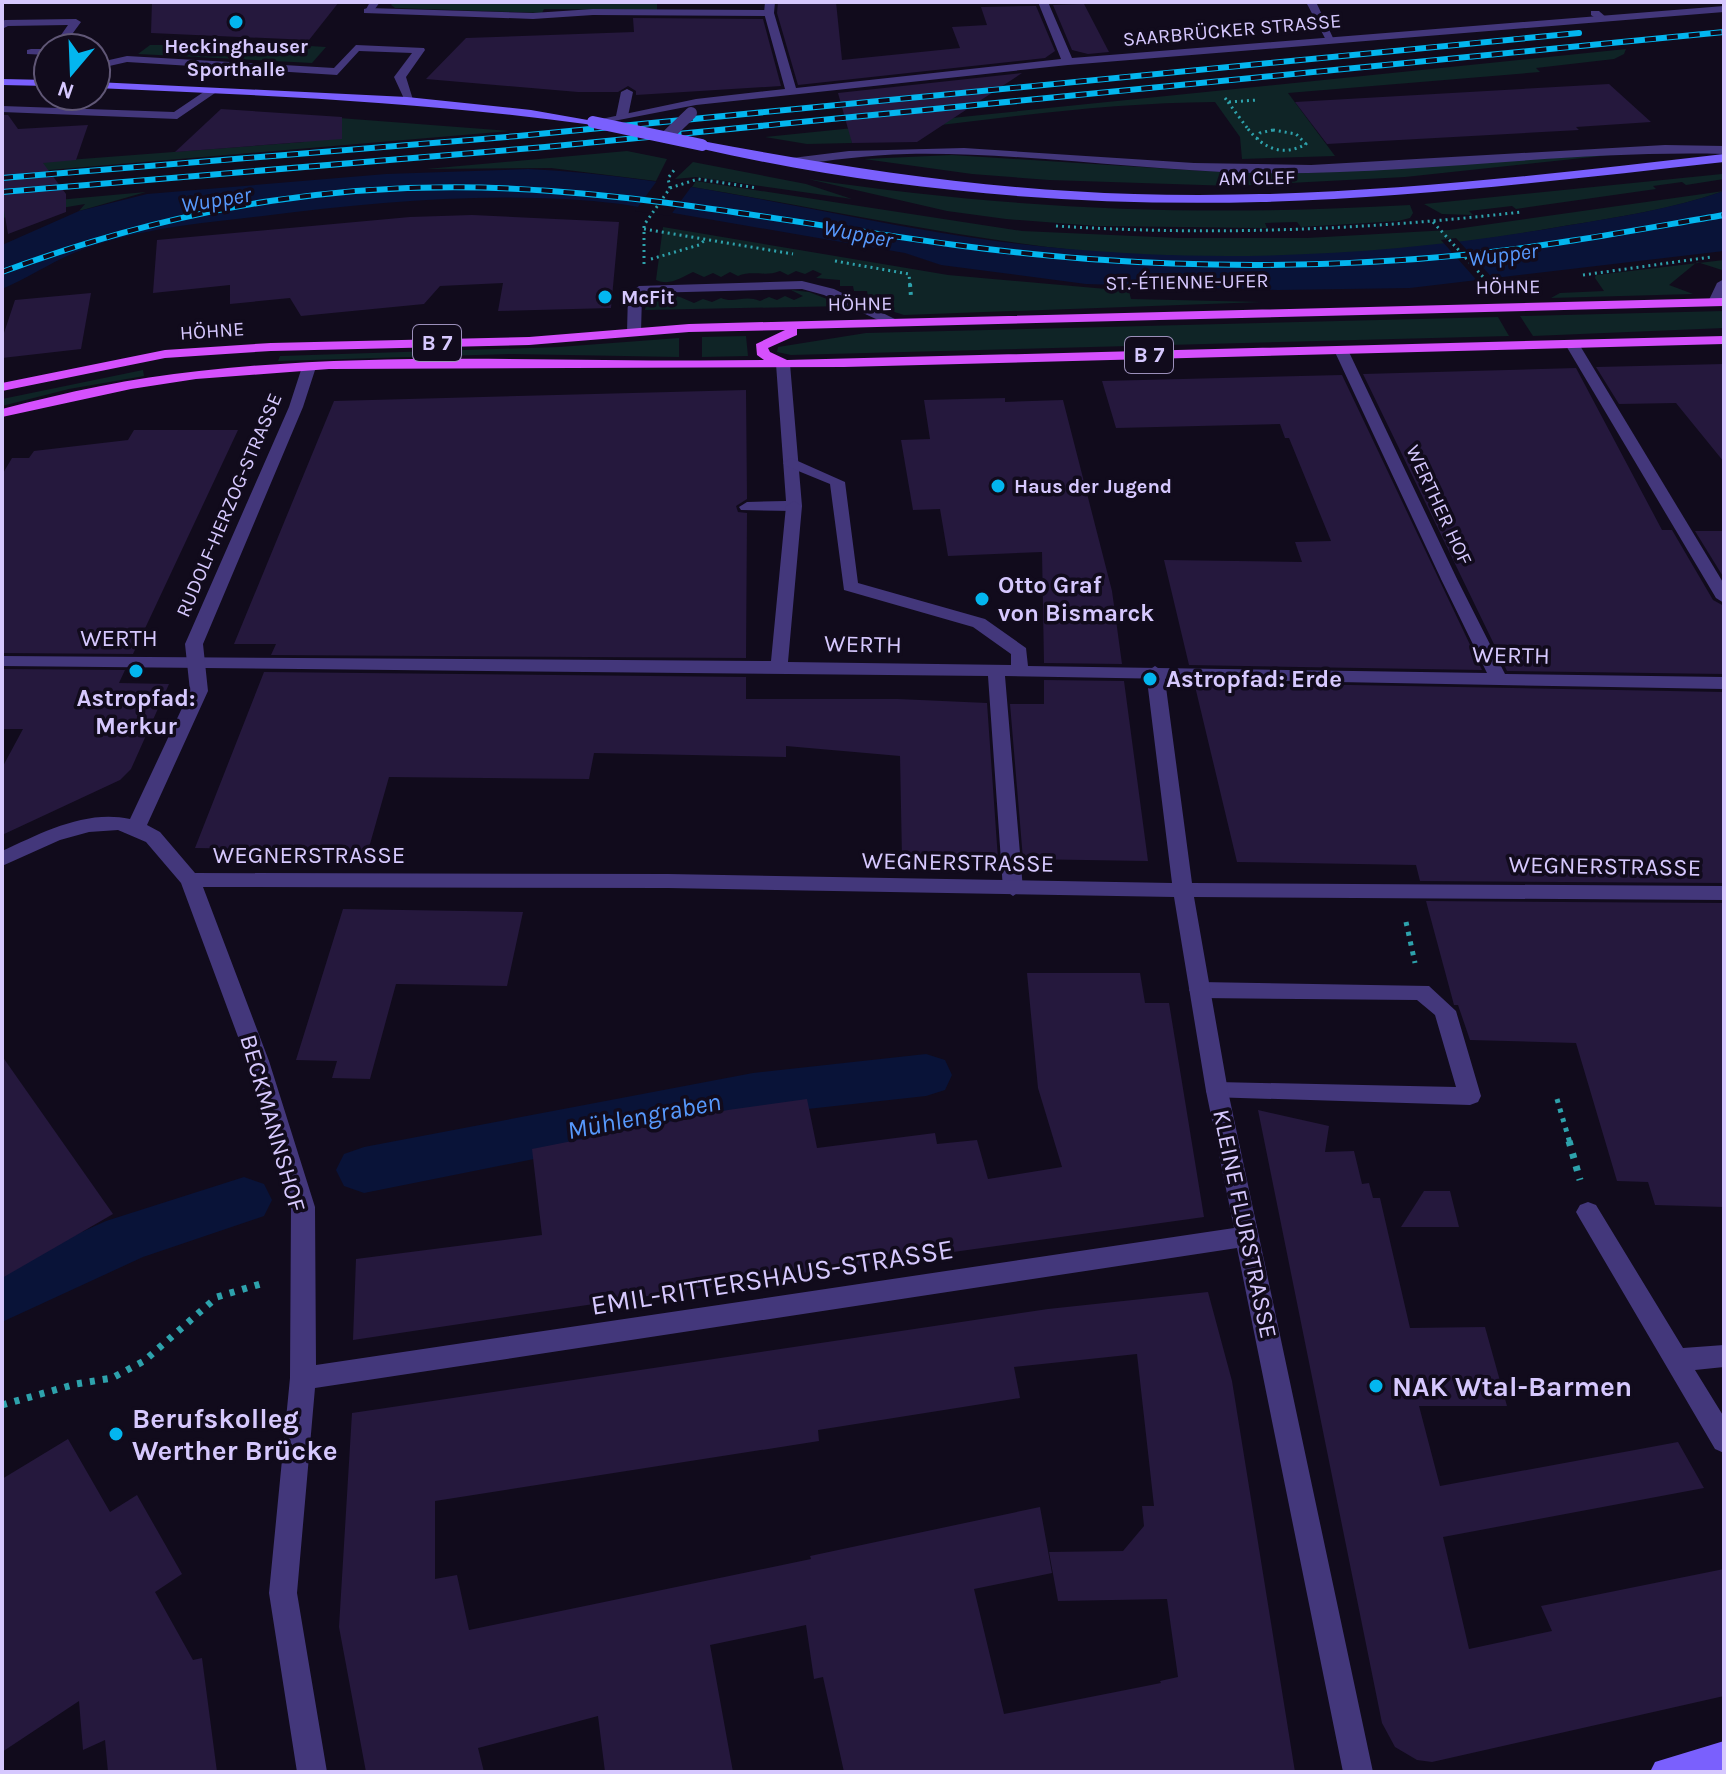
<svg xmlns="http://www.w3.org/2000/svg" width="1726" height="1774" font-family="Karla,sans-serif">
  <rect width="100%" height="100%" fill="#110b1c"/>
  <g fill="#0f2426">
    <path d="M393 2H657V10L544 9 542 13 395 8 391 5Z"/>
    <path d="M150 45H167L173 49 302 55 310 46 326 47 312 63 138 54Z"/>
    <path d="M1626 49 1624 54 1614 59 1536 68 1540 72 1288 93 1335 156 1242 159 1240 137 1215 102C1092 103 972 122 851 136L852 143 807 144 765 137Z"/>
    <path d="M326 117 510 131 2 174V165L304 142Z"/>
    <path d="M627 151 667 159 656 181 551 168 426 169Z"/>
    <path d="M1620 154 1405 177 1233 186 1049 180 972 174 864 159 952 155 1203 171 1306 173Z"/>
    <path d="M693 162 806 184 852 199 696 177 675 179Z"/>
    <path d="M1722 174 1724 179 1686 185 1682 182 1653 186 1656 189 1516 209 1512 206 1469 211 1473 215 1442 214 1424 204Z"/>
    <path d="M808 179C1015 210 1202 217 1410 205L1413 213 1410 218 1398 221 1301 227 1297 222 1265 223 1267 228 1097 226 1006 219 947 211Z"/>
    <path d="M696 181 1022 231 1179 238H1307L1449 230 1724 191C1667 211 1606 219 1546 229 1393 256 1230 267 1075 250 946 236 820 208 692 187Z"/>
    <path d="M146 192 79 211 85 204 2 218V205Z"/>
    <path d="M663 227 948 275 1129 291 1131 299 1262 302 904 315 866 303H882L881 296H868L867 291H854L853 286H840V280L816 278 822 274 813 270 805 274 796 271 788 275 780 271C766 277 752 270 738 276L730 272 721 277 713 273 704 277 693 272C680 278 670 286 656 280Z"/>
    <path d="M1724 260 1722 270 1697 262 1669 285 1693 294 1551 298 1560 293 1604 291 1595 278 1596 275Z"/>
    <path d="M791 290 809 292 845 306 645 310 647 296C666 291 676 295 694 303L703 299 712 302 721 298C735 304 744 294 760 301L769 297 777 300 785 296 794 300 803 296Z"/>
    <path d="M1724 311V328L1533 336 1520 316Z"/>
    <path d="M1498 317 1509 336 791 355 777 352 778 347 866 333Z"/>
    <path d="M746 336 748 356 702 357V337Z"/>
    <path d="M679 338V357L512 354 278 361 280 356 559 347Z"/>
    <path d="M143 370 144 376 69 389 2 406V399L7 398Z"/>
  </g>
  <path fill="#091338" d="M528 169C668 175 804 210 942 233 1148 267 1358 262 1564 226 1618 217 1672 209 1724 191V251L1410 288 1278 290 1086 284 941 265 905 253 621 204C502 190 382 201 263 216 203 223 142 228 84 249 56 259 30 277 2 289V245L79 211 147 194 386 174Z"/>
  <g fill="#110b1c">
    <path d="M659 178 694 183 670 216 635 211Z"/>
    <path d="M1456 238 1497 283 1481 285 1441 240Z"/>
  </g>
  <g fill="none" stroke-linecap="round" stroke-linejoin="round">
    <g fill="#091338" fill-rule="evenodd">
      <path d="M926 1054 945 1060 952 1075 945 1090 926 1096 753 1115 364 1193 344 1186 336 1170 344 1154 364 1147 753 1073Z"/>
      <path d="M244 1177 264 1184 272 1200 264 1216 143 1257 2 1322V1268L106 1221Z"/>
    </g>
  </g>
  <g fill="#25183d" fill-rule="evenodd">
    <path d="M152 2H339L309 40 151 33Z"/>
    <path d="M778 2H836L842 60 960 48 952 27 987 25 981 7 1036 6 1055 51 1045 58 798 85 777 13Z"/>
    <path d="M1084 4 1109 52 1088 54 1072 50 1053 5Z"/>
    <path d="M633 18 763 19 781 86 636 95V91L628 86 618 92H578L426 79 466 38 634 32Z"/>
    <path d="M1022 73 917 142 852 143 838 93Z"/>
    <path d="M1609 84 1651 122 1576 127 1579 130 1327 144 1295 102Z"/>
    <path d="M221 109 342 117V139L175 152Z"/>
    <path d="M2 115H8L18 129 88 125 76 160 43 163 66 194V212L8 234 2 199Z"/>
    <path d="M472 215 619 222 611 308 498 311 503 283 440 286 424 304 301 316 290 298 230 304V285L153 293 157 240 410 217Z"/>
    <path d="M91 293 81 349 2 358V339L15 300Z"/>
    <path d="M1724 364V462L1676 403 1619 404 1596 367Z"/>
    <path d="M1576 368 1662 530H1672L1713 600 1724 606V674L1507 671 1363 374Z"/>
    <path d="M1342 375 1482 670 1189 665 1164 560 1302 562 1295 542 1331 541 1289 438H1285L1280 424 1116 428 1102 381Z"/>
    <path d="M746 390 747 499 736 506 738 512 747 513 746 658 271 655 276 644H234L334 401Z"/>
    <path d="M1005 398V402L1063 400 1112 591 1122 664 1044 663 1042 552 948 556 940 509 913 510 901 440 930 439 924 400Z"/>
    <path d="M134 430H238L133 654 2 653V475L12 458H29L34 451 128 440Z"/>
    <path d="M1695 531H1724V578Z"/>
    <path d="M2 669 125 670 119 683 169 684 131 769 120 780 2 835V768L23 729H2Z"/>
    <path d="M264 672 746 677V699H898L987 703 998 859 902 858 900 756 786 746V757L594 753 589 779 389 777 368 851 195 848Z"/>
    <path d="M1044 680 1124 681 1148 861 1023 859 1010 704H1044Z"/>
    <path d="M1194 682 1724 692V883L1420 881 1416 865 1237 862Z"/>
    <path d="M1426 901 1724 903V1207L1655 1205 1648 1182 1617 1181 1576 1043 1470 1040 1458 1005H1454Z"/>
    <path d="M343 909 523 912 507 986 396 984 370 1079 332 1078 337 1061 296 1060Z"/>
    <path d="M1027 973H1140L1145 1003H1169L1204 1217 795 1274 353 1340 356 1259 542 1235 532 1149 728 1110 807 1099 817 1148 935 1133 937 1144 977 1140 988 1179 1062 1167 1038 1088Z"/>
    <path d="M2 1056 113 1214 2 1278Z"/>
    <path d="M1258 1110 1329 1126 1325 1152 1354 1151 1362 1184 1369 1183 1373 1198H1380L1410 1328 1485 1327 1507 1406H1419L1440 1486 1678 1442 1704 1488 1443 1537 1469 1649 1552 1631 1541 1606 1724 1569V1696L1432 1762 1417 1760 1395 1747 1382 1723Z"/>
    <path d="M1424 1191H1450L1459 1227H1401Z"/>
    <path d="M1208 1292 1232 1381 1295 1772H844L823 1677 814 1679 806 1625 710 1645 733 1772H605L598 1716 478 1748 484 1772H366L339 1627 352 1413 1048 1309ZM1137 1354 1154 1506H1142L1144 1526 1123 1551 1049 1552 1058 1601 1167 1599 1178 1677 1160 1681 1161 1683 1004 1714 974 1589 1052 1573 1040 1507 810 1556 811 1559 469 1630 457 1575 435 1579V1501L819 1441 818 1430 1020 1398 1014 1367Z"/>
    <path d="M68 1439 110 1512 137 1495 182 1574 155 1592 193 1660 202 1658 217 1772H108L105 1740 83 1750 79 1701 2 1752V1479Z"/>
  </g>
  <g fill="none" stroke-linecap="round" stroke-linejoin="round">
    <g stroke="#2ea2ac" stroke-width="3" stroke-dasharray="2 4" stroke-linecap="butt">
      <path d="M1225 98 1228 102 1258 100"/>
      <path d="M1228 102 1248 129"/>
      <path d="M1257 139 1260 133 1273 130"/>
      <path d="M670 188 698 179 757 188"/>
      <path d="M1433 222 1486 280"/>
      <path d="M1056 226C1212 236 1366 230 1521 212"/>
      <path d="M644 229 793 254"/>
      <path d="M651 259 699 245 705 240"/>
      <path d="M835 261 909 274 910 286"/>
      <path d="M644 264V225L670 188 668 178 675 169"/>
      <path d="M1583 275 1711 257"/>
    </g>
    <path stroke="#2ea2ac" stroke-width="4" stroke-dasharray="3 5" stroke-linecap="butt" d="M910 284 911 297"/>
    <g stroke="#2ea2ac" stroke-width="5" stroke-dasharray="4 6" stroke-linecap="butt">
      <path d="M1406 922 1415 963"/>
      <path d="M1557 1099 1570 1143"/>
    </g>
    <g stroke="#2ea2ac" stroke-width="7" stroke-dasharray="5 8" stroke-linecap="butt">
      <path d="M1569 1141 1580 1180"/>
      <path d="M2 1405 76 1384 112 1378 144 1361 217 1297 267 1282"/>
    </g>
    <g fill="#43377b" fill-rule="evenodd">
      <path d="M1306 2H1316L1335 42H1327Z"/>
      <path d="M368 8 533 13 593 9 769 10 774 13 769 16 593 15 533 19 364 13V9Z"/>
      <path d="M1591 11H1599L1607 18 1598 20 1591 15Z"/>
      <path d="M76 19 81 22 62 48H52L68 25 8 26 2 29V21L5 20Z"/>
      <path d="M356 45 424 48 425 50 406 77 414 103H406L394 77 412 53 359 51 337 75 127 62 96 69V63L127 56 334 68Z"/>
      <path d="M31 49H48V55L27 54V50Z"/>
      <path d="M48 61 45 83 35 85 42 64Z"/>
      <path d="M208 89 218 91 177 119 2 112V106L174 112Z"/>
      <path d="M627 89 633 92 628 116 622 119 616 116 621 92Z"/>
      <path d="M1724 279 1722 302 1710 305 1708 302 1717 283Z"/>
      <path d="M802 281 834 289 903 323 891 326 824 295 802 289 647 293 642 296 641 332 634 336 627 332 628 294 639 286Z"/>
      <path d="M783 360 790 364 802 506 794 511 741 510 739 507 747 502 786 501 776 364Z"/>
      <path d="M1200 982 1429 986 1456 1011 1481 1096 1478 1102 1470 1105 1209 1097 1206 1091 1209 1085 1217 1082 1456 1087 1435 1015 1417 1000 1200 998 1193 996 1189 990 1193 984Z"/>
      <path d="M1588 1202 1596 1205 1683 1348 1724 1345V1367L1695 1370 1724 1417V1453L1715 1449 1580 1219 1576 1212 1580 1205Z"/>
    </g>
    <g fill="#43377b" fill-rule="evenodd">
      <path d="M1572 340 1579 344 1724 584V603L1716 598 1565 344Z"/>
      <path d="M791 458 845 482 858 583 985 619 1026 648 1028 666 1487 673 1441 579 1449 574 1457 579 1505 674 1724 677V689L1005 676 1023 889 1013 896 1003 889 988 676 2 666V656L771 661 786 506 794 501 802 506 788 662 1011 665V654L973 627 844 590 830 484 786 466 783 463Z"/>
    </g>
    <g fill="#43377b" fill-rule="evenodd">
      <path d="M370 2H380L372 13H364Z"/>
      <path d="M765 2H775L774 13 796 88 1061 59 1038 2H1048L1072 58 1724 6V12L1068 65 696 105 593 125 587 122 696 99 785 89 764 13Z"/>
      <path d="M1665 145 1724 146V154C1566 150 1409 176 1252 173 1136 170 1022 152 907 154 868 155 830 160 792 166L786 162 792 158 849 151 964 148 1194 163 1311 165Z"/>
      <path d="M1341 346 1348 350 1457 579 1455 583 1449 584 1441 579 1334 350Z"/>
      <path d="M309 363 316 367 303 407 203 644 208 691 147 825 160 832 195 873 668 874 1172 883 1146 672 1155 666 1164 672 1192 883 1724 886V900L1194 897 1228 1091 1373 1772H1343L1237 1248 315 1388 297 1593 327 1772H297L269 1593 290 1378 291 1207 247 1061 181 883 146 842 118 830 89 832 60 840 2 866V851C41 833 86 809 130 819L190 691 185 644 289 407 302 367ZM203 887 668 888 1174 897 1206 1091 1234 1228 316 1365 315 1207 269 1061Z"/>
    </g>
    <g fill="#7a60fd" fill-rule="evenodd">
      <path d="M2 79 48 80V86L2 85Z"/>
      <path d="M96 82 407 97 531 110 599 122 593 125C428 102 262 95 96 88Z"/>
      <path d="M702 141C845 168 988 190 1134 194 1331 200 1528 177 1724 154V162C1570 179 1416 198 1261 202 1074 207 881 190 698 148V142Z"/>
      <path d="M1724 1741V1771L1650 1772 1655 1762Z"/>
    </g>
    <path fill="#d550fd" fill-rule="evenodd" d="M1724 298V306L797 329V335L768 348 770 352 787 360 1724 336V344L844 367 329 369 196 379 131 389 2 417V409C67 392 132 378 199 371 387 350 575 363 764 360L757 355 756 344 785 330 689 332 529 345 271 351 165 358 2 391V383L165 350 271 343 529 337 689 324Z"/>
    <defs>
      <g id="rail">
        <path d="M2 178 518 136 1579 33"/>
        <path d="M2 192 545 147 1724 32"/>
        <path d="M2 272C183 205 358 176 551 191 731 204 908 246 1089 259 1217 268 1346 267 1473 254 1557 245 1641 229 1724 215"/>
      </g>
    </defs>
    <use href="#rail" stroke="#03b6ef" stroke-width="6"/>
    <use href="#rail" stroke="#110b1c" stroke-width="4" stroke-dasharray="11" stroke-linecap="butt"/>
    <path stroke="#2ea2ac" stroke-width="3" stroke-dasharray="2 4" stroke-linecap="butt" d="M1248 129C1264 149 1283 157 1306 144L1296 134 1273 130"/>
    <path stroke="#43377b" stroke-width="12" d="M666 137 691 113"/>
    <path stroke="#7a60fd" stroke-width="12" d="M593 122 702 145"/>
  </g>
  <g fill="#03b6ef" stroke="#110b1c" stroke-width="3">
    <circle cx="236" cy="22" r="8"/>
    <circle cx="605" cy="297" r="8"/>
    <circle cx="998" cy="486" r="8"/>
    <circle cx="982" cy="599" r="8"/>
    <circle cx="136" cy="671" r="8"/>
    <circle cx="1150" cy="679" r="8"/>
    <circle cx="1376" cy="1386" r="8"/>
    <circle cx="116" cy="1434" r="8"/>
  </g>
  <g text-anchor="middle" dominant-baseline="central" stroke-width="7" stroke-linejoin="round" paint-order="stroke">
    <g font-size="20" fill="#d6c8fe" stroke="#110b1c">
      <text transform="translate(1232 30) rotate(-5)">SAARBRÜCKER STRASSE</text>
      <text transform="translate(1257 178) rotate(-1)">AM CLEF</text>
      <text transform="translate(1187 282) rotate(-1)">ST.-ÉTIENNE-UFER</text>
      <text transform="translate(1508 287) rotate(-1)">HÖHNE</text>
      <text transform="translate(860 304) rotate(-1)">HÖHNE</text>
      <text transform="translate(212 331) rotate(-4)">HÖHNE</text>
      <text transform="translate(229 505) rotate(-67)">RUDOLF-HERZOG-STRASSE</text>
      <text transform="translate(1439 505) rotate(65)">WERTHER HOF</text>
    </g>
    <g font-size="20" font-weight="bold" fill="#d6c8fe" stroke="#110b1c" text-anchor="start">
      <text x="236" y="46" text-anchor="middle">Heckinghauser<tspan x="236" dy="23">Sporthalle</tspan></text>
      <text x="621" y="297">McFit</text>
      <text x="1014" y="486">Haus der Jugend</text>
    </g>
    <g font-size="22" font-style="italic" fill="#5799fd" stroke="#110b1c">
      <text transform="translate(216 200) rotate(-9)">Wupper</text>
      <text transform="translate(858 234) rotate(11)">Wupper</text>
      <text transform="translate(1503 255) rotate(-7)">Wupper</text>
    </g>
    <g fill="#110b1c" stroke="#9b8fba" stroke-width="2">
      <rect x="413" y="325" width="48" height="36" rx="6"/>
      <rect x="1125" y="337" width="48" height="36" rx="6"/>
    </g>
    <g font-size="22" font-weight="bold" fill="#d6c8fe">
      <text x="437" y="343">B 7</text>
      <text x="1149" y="355">B 7</text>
    </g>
    <g font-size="24" font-weight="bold" fill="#d6c8fe" stroke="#110b1c" text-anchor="start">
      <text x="998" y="585">Otto Graf<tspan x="998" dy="28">von Bismarck</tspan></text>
      <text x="1166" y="679">Astropfad: Erde</text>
      <text x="136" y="698" text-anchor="middle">Astropfad:<tspan x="136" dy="28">Merkur</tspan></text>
    </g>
    <g font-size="24" fill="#d6c8fe" stroke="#110b1c">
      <text x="119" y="638">WERTH</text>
      <text transform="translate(863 644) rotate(1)">WERTH</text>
      <text transform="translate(1511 655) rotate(1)">WERTH</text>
      <text x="309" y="855">WEGNERSTRASSE</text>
      <text transform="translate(958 862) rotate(1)">WEGNERSTRASSE</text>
      <text transform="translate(1605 866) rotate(1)">WEGNERSTRASSE</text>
      <text transform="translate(273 1123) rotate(74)">BECKMANNSHOF</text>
      <text transform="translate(1245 1224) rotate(78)">KLEINE FLURSTRASSE</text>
    </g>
    <g font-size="26" font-style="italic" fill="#5799fd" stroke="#110b1c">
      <text transform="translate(644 1116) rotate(-11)">Mühlengraben</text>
    </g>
    <g font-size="28" fill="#d6c8fe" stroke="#110b1c">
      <text transform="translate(772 1277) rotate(-9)">EMIL-RITTERSHAUS-STRASSE</text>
    </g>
    <g font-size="28" font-weight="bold" fill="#d6c8fe" stroke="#110b1c" text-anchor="start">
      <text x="1392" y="1386">NAK Wtal-Barmen</text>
      <text x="132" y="1418">Berufskolleg<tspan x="132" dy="32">Werther Brücke</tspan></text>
    </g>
  </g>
  <rect width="1726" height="1774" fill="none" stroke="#d6c8fe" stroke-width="8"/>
  <g transform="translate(72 72) rotate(199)"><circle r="38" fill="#110b1c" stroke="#605776" stroke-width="2"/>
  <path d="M0-6L14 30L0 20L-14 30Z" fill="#03b6ef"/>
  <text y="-12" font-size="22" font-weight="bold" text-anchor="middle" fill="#d6c8fe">N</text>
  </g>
</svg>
